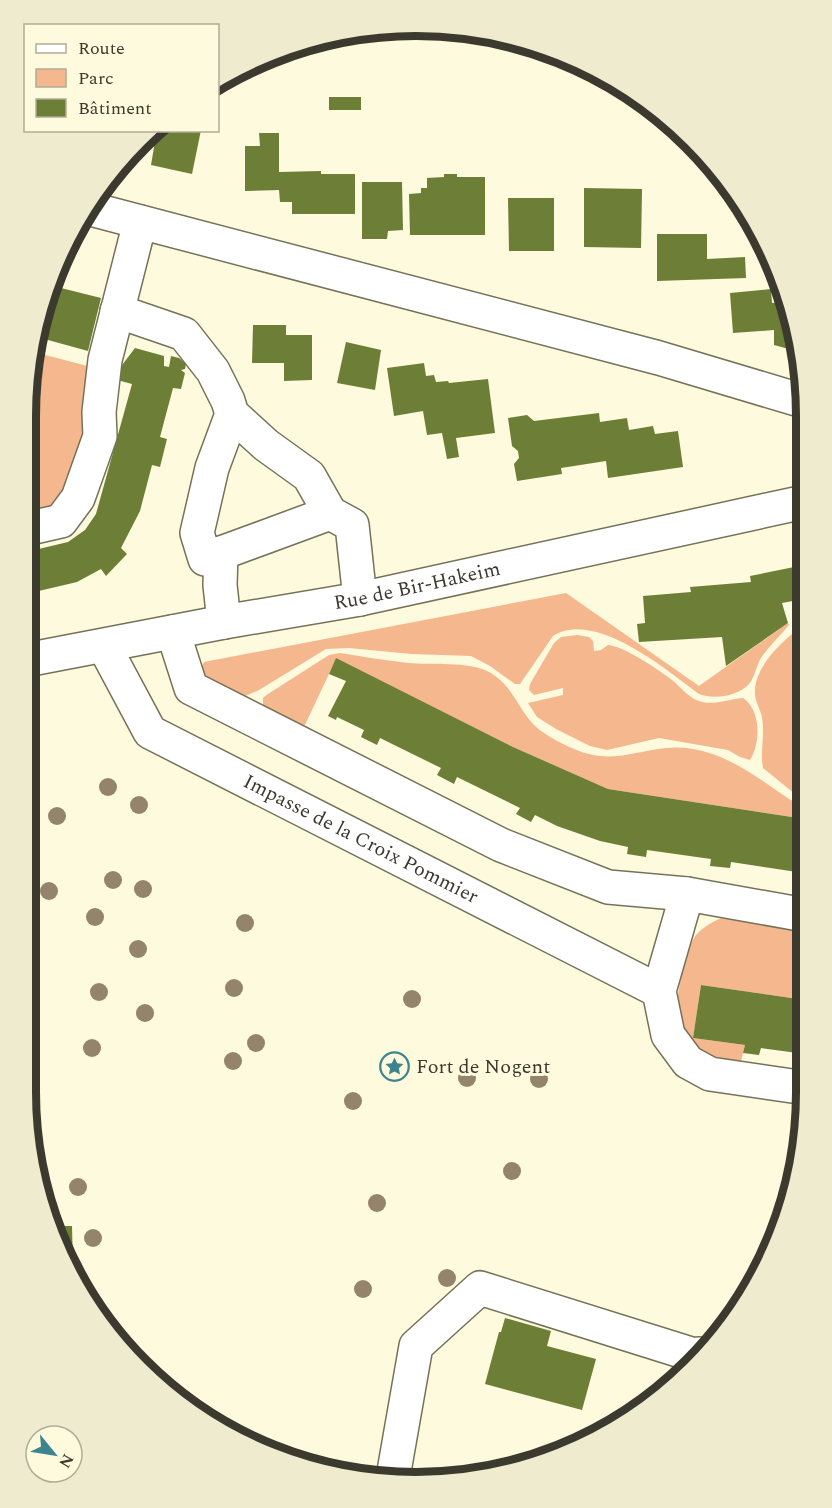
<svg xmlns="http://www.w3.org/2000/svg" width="832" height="1508" font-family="Spectral,serif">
  <rect width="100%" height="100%" fill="#fefadd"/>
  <g fill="#f5b78d">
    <path d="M34 352 91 367 90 421 64 502 26 517V391Z"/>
    <path d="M566 593 699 686 788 623 789 625C780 636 769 646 761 658 756 666 755 677 749 684 738 696 714 700 699 694 667 670 594 609 553 636L520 684H515L490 666 471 656 412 654 349 648 326 649 259 690 243 697 203 676 200 670 204 662Z"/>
    <path d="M804 624 805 795 795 794 763 768C760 752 765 734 762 717 760 709 756 703 755 695 753 666 784 640 804 624Z"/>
    <path d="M577 635 589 637 593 641 594 651 601 650 608 645C624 646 659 670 672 680 682 688 689 699 702 702 716 705 729 699 743 698 761 710 761 743 750 760L740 757 728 750 659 738 607 750 590 746 556 729 537 717 528 703 563 695V688L534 695 529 690 530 684 554 643 561 637Z"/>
    <path d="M340 653C363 657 385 660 408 663 432 665 468 661 489 672 512 685 517 706 533 724 543 735 571 749 585 753 615 762 636 751 666 748 714 743 752 774 789 799L797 803 805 802V819L608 789 513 747 336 659 303 729 263 707V698L268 694 329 655Z"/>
    <path d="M724 917 805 924V1000L701 985 693 1038 745 1045 740 1065 715 1060 692 1051C687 1040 680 1028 677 1016 674 1002 687 946 696 935 704 926 714 921 724 917Z"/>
  </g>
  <g fill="#6d7e36">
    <rect x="329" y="97" width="32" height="13"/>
    <path d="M157 130H201L192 174 151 165Z"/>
    <path d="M259 133H279V172L321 171V174H355V214H292V202H280L279 190 245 191V146H260Z"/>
    <path d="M444 174H457V177H485V235H410L409 194 421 193V188H427V178L444 177Z"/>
    <path d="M362 182H402L403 230 388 231 387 239H362Z"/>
    <path d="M584 188 642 189 641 248 584 247Z"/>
    <path d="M508 198H554V251H509Z"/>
    <path d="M657 234H707V259L745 257 746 278 657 281Z"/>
    <path d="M767 253H768L780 278 769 279Z"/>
    <path d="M49 285 101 298 88 351 37 337Z"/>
    <path d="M771 289 772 303 788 302 800 352 774 345V330L733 333 730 293Z"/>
    <path d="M253 325H286V335H312V380L284 381V363H252Z"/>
    <path d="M346 342 381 350 375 390 337 383Z"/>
    <path d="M135 348 164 356V366L169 367 171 356 179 358 186 364 185 369 181 370 185 373 181 389 173 388 160 437 167 439 160 467 152 465 140 511 121 548 127 554 106 576 101 569 77 582 26 594V552L68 542 85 530 96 514 132 384 117 380 116 373Z"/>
    <path d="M424 363 426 376 434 375 436 382 448 381 449 383 488 379 495 433 456 438 459 457 447 459 442 433 427 435 423 411 394 416 387 368Z"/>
    <path d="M599 413 600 422 627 418 629 430 653 426 655 434 678 431 683 467 608 478 606 461 561 468 562 474 517 481 514 464 519 458 518 451 512 446 508 418 527 415 534 421Z"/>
    <path d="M804 565V599L782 603 788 623 726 666 722 637 639 642 637 624 645 623 643 596 691 592 690 587 751 582 750 576Z"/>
    <path d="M336 658 513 747 608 789 805 819V880L795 879 797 872 731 862 730 868 710 866 711 859 647 850 646 857 627 854 628 847 600 841 557 826 535 815 531 822 516 814 520 808 457 777 454 784 437 775 441 768 380 738 377 745 361 737 364 730 337 717 336 720 328 716 346 681 329 674Z"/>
    <path d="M701 985 805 1000V1054L761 1048 759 1055 743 1053 745 1045 693 1038Z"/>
    <path d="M32 1129H37V1155H36Z"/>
    <path d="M59 1226H72L73 1267 59 1241Z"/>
    <path d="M505 1318 551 1331 547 1346 596 1359 582 1410 485 1384 499 1332H501Z"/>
  </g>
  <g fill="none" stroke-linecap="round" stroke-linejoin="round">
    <defs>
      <g id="minor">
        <path d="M87 208 659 358 803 401"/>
        <path d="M117 311 184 334 213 371 228 401 232 414 212 468 197 533 205 559 330 513 309 476 266 445 232 414"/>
        <path d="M330 513 352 525 360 599"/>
        <path d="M26 529 61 521 78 498 100 436 99 412 105 360 140 222"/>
        <path d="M221 553 220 585 224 622"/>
        <path d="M173 632 191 688 501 845 608 887 687 894 805 915"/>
        <path id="s1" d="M104 646 150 732 659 991"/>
        <path id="s2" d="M26 660 224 622 360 599 804 502"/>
        <path d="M687 894 659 991 668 1035 688 1062 710 1074 806 1088"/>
        <path d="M393 1477 416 1346 480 1288 694 1355 699 1354"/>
      </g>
    </defs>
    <use href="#minor" stroke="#767259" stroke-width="36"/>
    <use href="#minor" stroke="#fff" stroke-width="33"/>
  </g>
  <g fill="#95846c">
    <circle cx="108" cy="787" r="9"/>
    <circle cx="139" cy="805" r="9"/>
    <circle cx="57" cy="816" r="9"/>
    <circle cx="113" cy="880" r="9"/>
    <circle cx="143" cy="889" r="9"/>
    <circle cx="49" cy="891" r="9"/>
    <circle cx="95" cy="917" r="9"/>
    <circle cx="245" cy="923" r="9"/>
    <circle cx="138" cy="949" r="9"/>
    <circle cx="234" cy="988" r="9"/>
    <circle cx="99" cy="992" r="9"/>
    <circle cx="412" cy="999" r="9"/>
    <circle cx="145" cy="1013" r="9"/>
    <circle cx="256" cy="1043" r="9"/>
    <circle cx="92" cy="1048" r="9"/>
    <circle cx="233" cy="1061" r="9"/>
    <circle cx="467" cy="1078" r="9"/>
    <circle cx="539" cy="1079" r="9"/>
    <circle cx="353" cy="1101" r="9"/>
    <circle cx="512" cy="1171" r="9"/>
    <circle cx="78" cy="1187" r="9"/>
    <circle cx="377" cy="1203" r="9"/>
    <circle cx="93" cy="1238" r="9"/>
    <circle cx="447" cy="1278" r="9"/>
    <circle cx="363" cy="1289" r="9"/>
  </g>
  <defs>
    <symbol id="sight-ring" viewBox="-11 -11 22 22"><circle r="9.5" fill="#fefadd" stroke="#3e848f" stroke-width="1.5"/><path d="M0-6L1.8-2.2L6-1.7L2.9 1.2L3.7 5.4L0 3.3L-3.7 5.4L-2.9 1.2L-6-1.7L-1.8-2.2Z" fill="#3e848f"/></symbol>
  </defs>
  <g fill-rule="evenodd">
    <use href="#sight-ring" x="378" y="1050" width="33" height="33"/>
  </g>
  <g text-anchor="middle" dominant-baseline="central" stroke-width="6" stroke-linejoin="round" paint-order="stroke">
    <g font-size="20" fill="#3c3a2f" stroke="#fefadd">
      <text stroke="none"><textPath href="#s2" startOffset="398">Rue de Bir-Hakeim</textPath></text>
      <text stroke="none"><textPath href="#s1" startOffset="334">Impasse de la Croix Pommier</textPath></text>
    </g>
    <g font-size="20" fill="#3c3a2f" stroke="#fefadd" text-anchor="start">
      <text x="416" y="1067">Fort de Nogent</text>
    </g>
  </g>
  <path d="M0 0H832V1508H0ZM416 36H416A380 380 0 0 1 796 416V1092A380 380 0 0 1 416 1472H416A380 380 0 0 1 36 1092V416A380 380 0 0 1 416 36Z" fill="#eeebcf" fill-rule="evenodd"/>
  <path fill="none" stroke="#3c3a2f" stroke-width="8" d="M416 36H416A380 380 0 0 1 796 416V1092A380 380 0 0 1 416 1472H416A380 380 0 0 1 36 1092V416A380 380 0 0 1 416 36Z"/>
  <rect x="24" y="24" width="195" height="108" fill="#fefadd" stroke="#b0ad97" stroke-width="1.5"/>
  <rect x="36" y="44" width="30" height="9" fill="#ffffff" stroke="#b0ad97" stroke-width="1.5"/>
  <text x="78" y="54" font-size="18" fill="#3c3a2f">Route</text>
  <rect x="36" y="69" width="30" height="18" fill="#f5b78d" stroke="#b0ad97" stroke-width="1.5"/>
  <text x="78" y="84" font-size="18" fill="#3c3a2f">Parc</text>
  <rect x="36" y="99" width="30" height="18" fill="#6d7e36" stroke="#b0ad97" stroke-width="1.5"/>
  <text x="78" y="114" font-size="18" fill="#3c3a2f">Bâtiment</text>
  <g transform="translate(54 1454) rotate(120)"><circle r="28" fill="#fefadd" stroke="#b0ad97" stroke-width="1.5"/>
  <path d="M0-4.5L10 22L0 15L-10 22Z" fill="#3e848f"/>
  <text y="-9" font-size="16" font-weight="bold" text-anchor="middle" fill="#3c3a2f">N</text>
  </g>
</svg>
